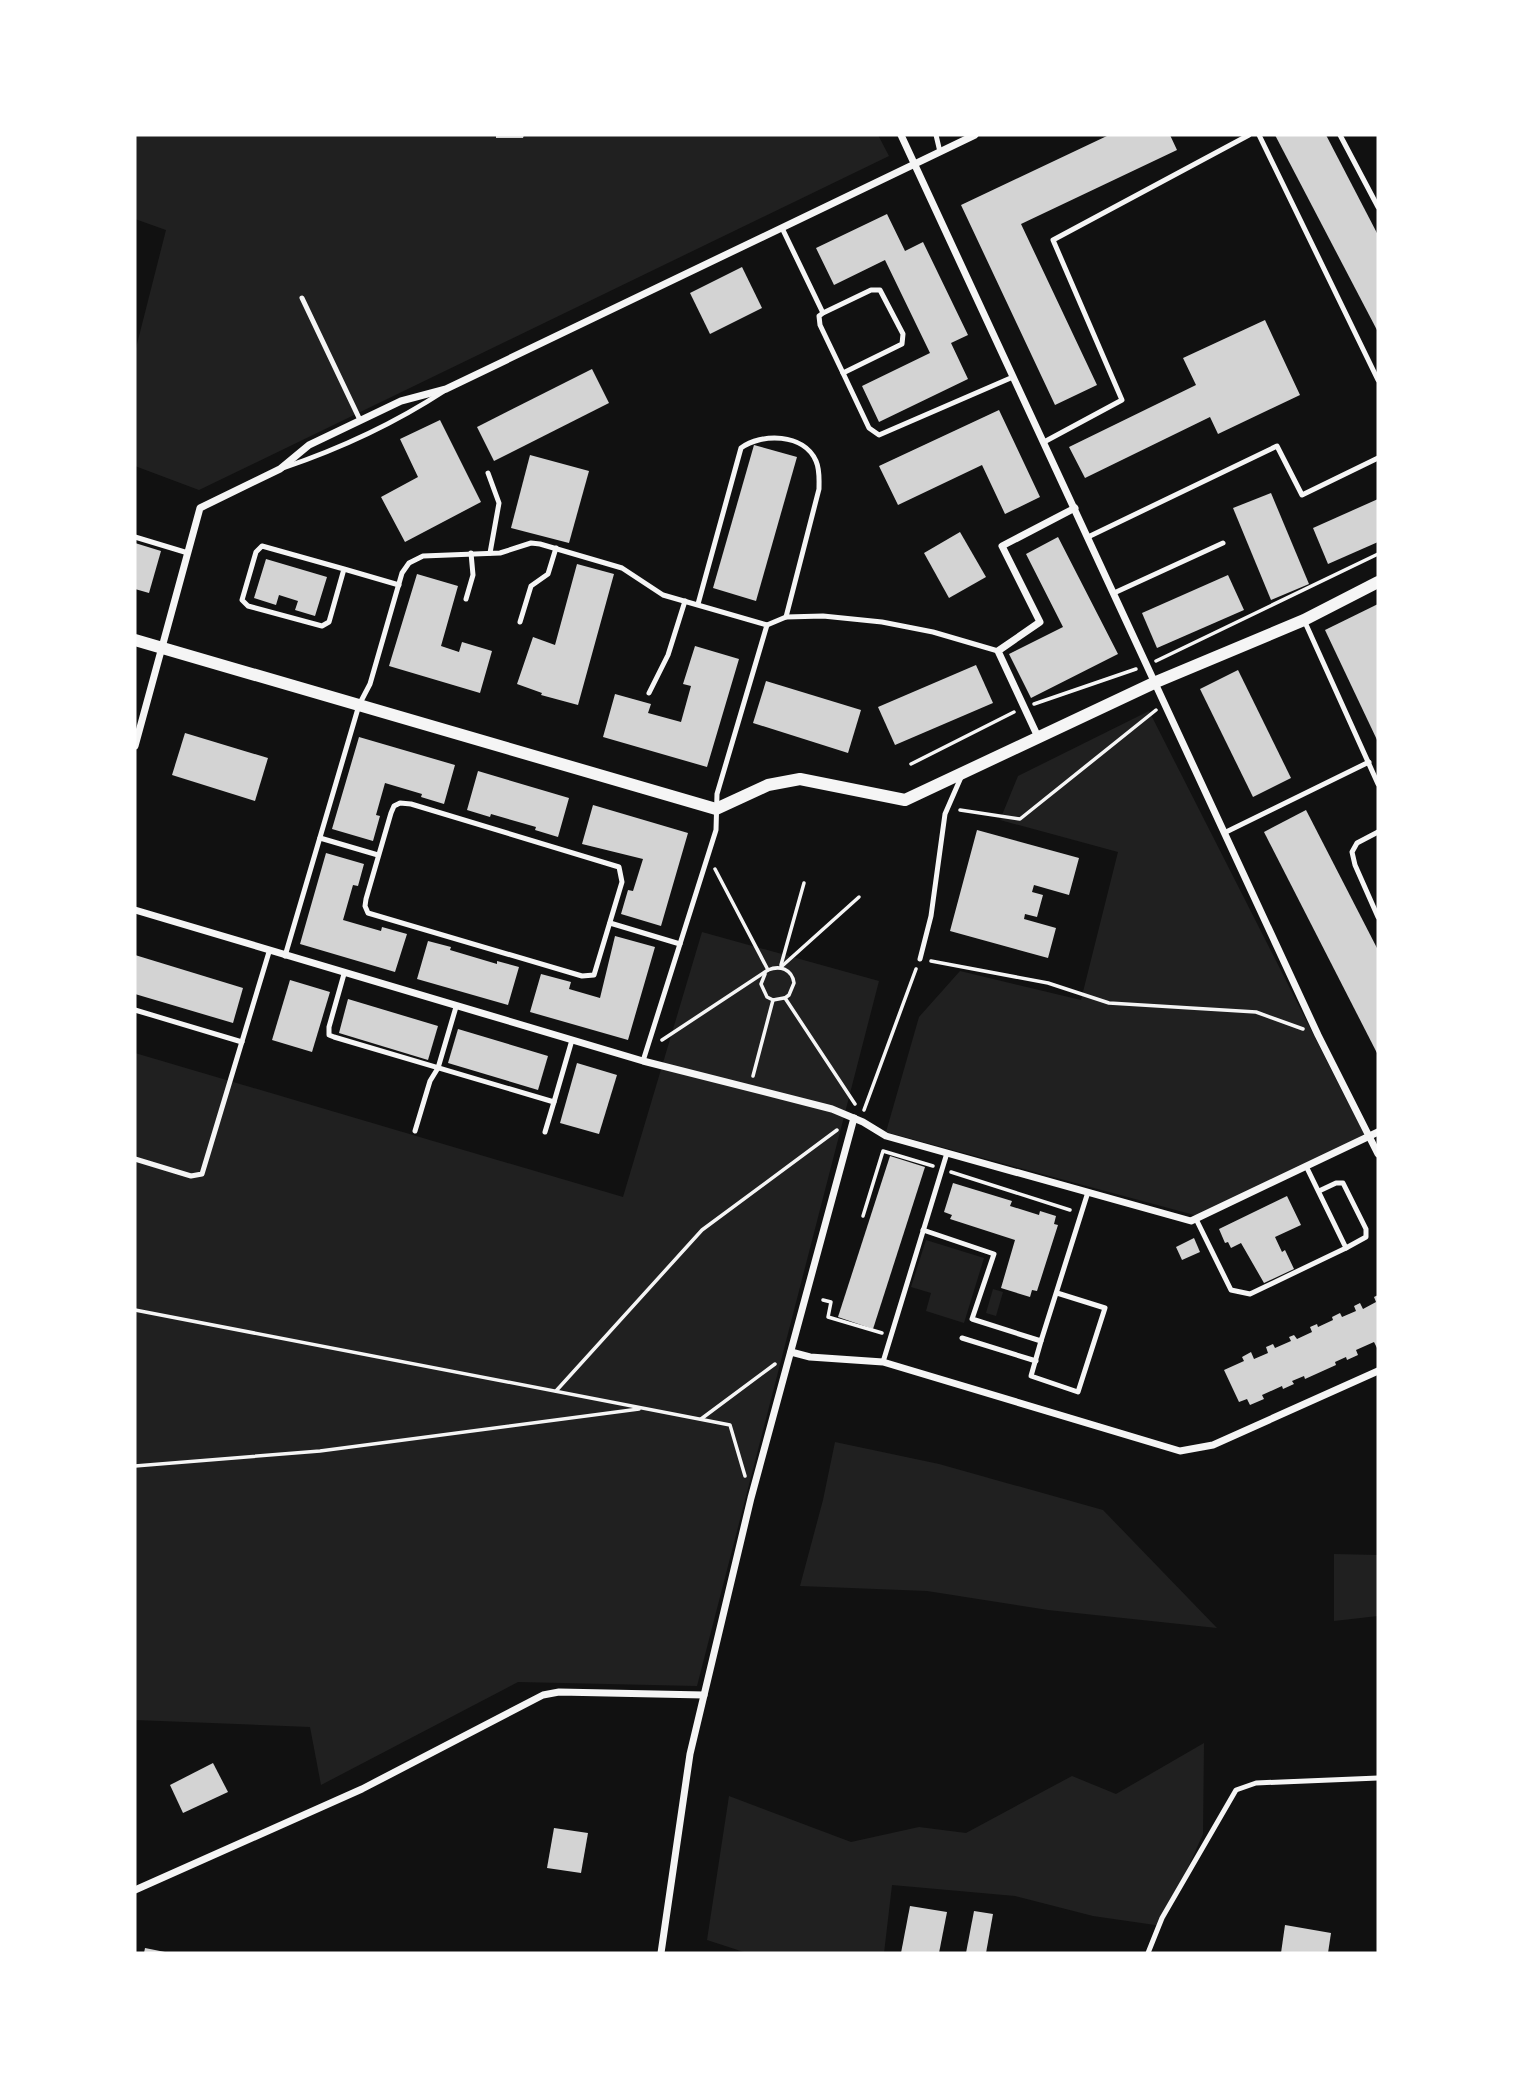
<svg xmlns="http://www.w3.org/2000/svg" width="1513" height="2088" font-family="'PT Sans Narrow',sans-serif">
  <rect width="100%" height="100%" fill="#111"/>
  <g fill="#202020">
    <path d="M135 135H878L889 156 199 490 135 466V352L166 230 135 219Z"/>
    <path d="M1149 711 1365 1136 1198 1216 886 1132 919 1017 960 971 1081 1000 1118 852 1000 820 1018 776Z"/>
    <path d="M702 932 879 981 697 1686 518 1682 321 1785 310 1727 135 1720V1053L623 1197Z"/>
    <path d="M926 1240 984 1258 964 1323 926 1311 931 1293 911 1287Z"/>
    <path d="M993 1289 1003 1292 996 1316 986 1313Z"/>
    <path d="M835 1442 939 1464 1103 1510 1217 1628 1048 1610 927 1591 800 1586 823 1500Z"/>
    <path d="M1334 1554 1378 1555V1616L1334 1621Z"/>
    <path d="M1204 1743 1203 1834 1162 1926 1093 1916 1015 1896 892 1885 884 1953H747L707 1940 729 1796 851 1842 919 1827 966 1833 1072 1776 1116 1794Z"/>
  </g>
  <g fill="#d3d3d3">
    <path d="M496 135H524L523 138H496Z"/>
    <path d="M1109 135H1170L1177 150 1021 224 1097 385 1055 405 961 205Z"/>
    <path d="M1275 135H1326L1378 235V332Z"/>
    <path d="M887 214 905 251 923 242 968 335 951 343 968 379 879 422 862 386 930 353 885 260 834 285 816 248Z"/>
    <path d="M742 267 762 308 710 334 690 293Z"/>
    <path d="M1265 320 1300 395 1218 434 1210 417 1085 478 1069 447 1196 385 1183 358Z"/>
    <path d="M592 369 609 403 494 461 477 427Z"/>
    <path d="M999 410 1040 497 1005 514 982 465 898 505 879 466Z"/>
    <path d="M440 420 481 502 405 542 381 497 418 477 400 439Z"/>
    <path d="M754 445 797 457 756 601 713 588Z"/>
    <path d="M530 455 589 471 569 543 511 528Z"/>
    <path d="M1271 493 1309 584 1271 600 1233 508Z"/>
    <path d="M1378 499V542L1328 564 1313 528Z"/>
    <path d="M960 532 986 577 949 598 924 553Z"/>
    <path d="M1058 537 1118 654 1031 698 1009 654 1063 627 1026 554Z"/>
    <path d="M135 543 161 551 149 593 135 589Z"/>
    <path d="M266 559 327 577 315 616 295 610 298 601 279 595 276 605 254 598Z"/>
    <path d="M577 564 614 574 578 705 541 695 542 693 517 684 533 637 555 645Z"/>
    <path d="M417 574 458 586 441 646 459 652 462 642 492 651 480 693 389 666Z"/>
    <path d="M1228 575 1244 610 1157 648 1142 613Z"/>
    <path d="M1378 604V742L1325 630Z"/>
    <path d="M695 646 739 659 707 767 603 737 615 694 651 704 648 713 681 722 691 686 683 684Z"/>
    <path d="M976 665 993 703 895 745 878 707Z"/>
    <path d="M1238 670 1291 778 1253 797 1200 689Z"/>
    <path d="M766 681 861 710 848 753 753 723Z"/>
    <path d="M185 733 268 758 255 801 172 775Z"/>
    <path d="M359 737 455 765 444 804 421 797 422 794 385 783 376 815 380 816 373 841 332 829Z"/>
    <path d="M478 771 569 798 558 837 535 830 536 827 491 814 490 817 467 810Z"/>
    <path d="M593 805 688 833 661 926 621 914 628 890 633 891 643 859 582 844Z"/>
    <path d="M1306 810 1378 950V1055L1264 832Z"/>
    <path d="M977 830 1079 858 1069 895 1034 885 1032 892 1043 895 1037 917 1025 914 1024 919 1056 928 1048 958 950 931Z"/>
    <path d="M326 853 364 864 358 886 353 885 343 920 381 931 382 927 407 934 395 972 300 944Z"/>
    <path d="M615 936 655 947 628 1040 530 1012 541 974 571 982 569 989 600 998Z"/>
    <path d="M428 941 451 947 450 950 497 964V961L519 967 508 1005 417 979Z"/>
    <path d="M135 955 243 988 233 1023 135 994Z"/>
    <path d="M290 980 330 992 312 1052 272 1040Z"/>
    <path d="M348 999 438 1026 428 1060 339 1033Z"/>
    <path d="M458 1029 548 1056 538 1090 448 1063Z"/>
    <path d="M577 1063 617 1075 599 1134 560 1123Z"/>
    <path d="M890 1156 925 1167 873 1329 838 1317Z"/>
    <path d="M953 1183 1012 1201 1010 1206 1039 1215 1040 1211 1056 1216 1054 1224 1058 1225 1037 1291 1032 1290 1030 1297 1001 1288 1015 1240 950 1219 952 1215 944 1212Z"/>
    <path d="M1287 1196 1301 1225 1275 1237 1282 1252 1285 1250 1294 1269 1264 1283 1241 1243 1231 1248 1228 1242 1225 1243 1219 1229Z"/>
    <path d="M1194 1238 1200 1252 1182 1260 1176 1247Z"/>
    <path d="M1378 1295V1350L1374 1342 1356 1350 1358 1355 1347 1360 1346 1357 1335 1362 1336 1365 1305 1379 1304 1376 1292 1381 1294 1384 1283 1389 1282 1386 1262 1395 1264 1399 1250 1405 1247 1399 1239 1402 1224 1370 1244 1361 1242 1357 1251 1352 1254 1359 1268 1353 1266 1347 1273 1344 1275 1348 1291 1341 1289 1337 1294 1335 1297 1339 1312 1332 1310 1327 1317 1324 1318 1327 1333 1320 1332 1317 1340 1313 1342 1317 1356 1311 1354 1306 1360 1303 1363 1309 1376 1302 1374 1297Z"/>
    <path d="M213 1763 228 1792 183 1813 170 1785Z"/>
    <path d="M554 1828 588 1833 581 1873 547 1868Z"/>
    <path d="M910 1906 947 1912 939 1953H901Z"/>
    <path d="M974 1911 993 1914 986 1953H966Z"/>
    <path d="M1285 1925 1331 1933 1328 1953H1281Z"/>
    <path d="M145 1948 165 1952V1953H144Z"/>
  </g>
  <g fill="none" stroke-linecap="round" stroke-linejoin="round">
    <g stroke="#f5f5f5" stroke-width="3.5">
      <path d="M1156 661 1378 554"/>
      <path d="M1034 704 1136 669"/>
      <path d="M911 764 1014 712"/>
      <path d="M960 810 1020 819 1156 710"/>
      <path d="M715 869 768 970"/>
      <path d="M931 961 1048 983 1109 1003 1256 1012 1303 1029"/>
      <path d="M781 965 804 883"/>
      <path d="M781 967 859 897"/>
      <path d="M765 974 761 984 767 997 773 1000 784 998"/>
      <path d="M662 1040 768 970C780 965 792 969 794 983L789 995 785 998 855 1104"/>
      <path d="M753 1076 773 1000"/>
      <path d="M864 1110 916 969"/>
      <path d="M951 1172 1070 1210"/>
      <path d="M863 1216 883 1151 933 1166"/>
      <path d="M823 1300 831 1302 828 1317 882 1333"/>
      <path d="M135 1310 730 1425 745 1476"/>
      <path d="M556 1391 702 1230 837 1130"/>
      <path d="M701 1419 775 1364"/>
      <path d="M135 1466 320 1451 639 1409"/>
    </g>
    <g stroke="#f5f5f5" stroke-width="5">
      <path d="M936 135 940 152"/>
      <path d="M1259 135 1378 380"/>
      <path d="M1340 135 1378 207"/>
      <path d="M782 228 823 313 819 316 820 325 843 373 902 344 903 334 880 290H871L823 313"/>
      <path d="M302 298 360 420"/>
      <path d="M843 373 869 428 879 435 1013 377"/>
      <path d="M1044 442 1122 400 1053 240 1249 135"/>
      <path d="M283 468C342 448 392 425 444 391"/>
      <path d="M488 473 499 503 490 553"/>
      <path d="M135 537 188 553"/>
      <path d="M1088 537 1277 446 1302 495 1378 458"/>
      <path d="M344 569 262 546 256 552 242 600 248 606 322 626 329 622 344 569 399 585"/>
      <path d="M1114 593 1223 543"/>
      <path d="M466 599 473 575 471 553"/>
      <path d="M698 604 741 448C761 433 804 433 816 461 820 470 819 479 819 489L786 617"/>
      <path d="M1304 620 1378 784"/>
      <path d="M520 622 531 586 548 574 556 548"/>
      <path d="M767 625 786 617 823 616 882 622 933 632 998 651"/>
      <path d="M649 693 668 655 685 601"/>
      <path d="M400 803 411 804 619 867 622 882 594 975 582 976 368 913 365 906 366 899 391 813 394 806Z"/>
      <path d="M1378 832 1357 843 1352 852 1355 865 1378 917"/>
      <path d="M1224 833 1369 762"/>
      <path d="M320 838 378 855"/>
      <path d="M610 923 680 944"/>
      <path d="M285 956 359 705 370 684 402 573 409 563 423 556 500 553 531 543 540 544 622 568 663 595 767 625 717 794 716 830 643 1061"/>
      <path d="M920 959 931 916 945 814 962 775"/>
      <path d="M344 974 329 1027V1035L334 1037 554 1102 572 1040"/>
      <path d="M135 1010 242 1042"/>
      <path d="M415 1131 430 1081 438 1068 456 1007"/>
      <path d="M545 1132 554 1102"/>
      <path d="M135 1159 191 1176 202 1174 269 952"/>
      <path d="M1319 1191 1336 1183H1343L1366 1229V1237L1346 1248"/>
      <path d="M1196 1219 1231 1290 1250 1294 1346 1248 1306 1166"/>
      <path d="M923 1230 994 1254 972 1319 1041 1341 1088 1192"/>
      <path d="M962 1338 1036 1361"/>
      <path d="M1041 1341 1031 1376 1078 1392 1105 1308 1057 1293"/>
      <path d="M883 1362 947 1153"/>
      <path d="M1148 1953 1162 1918 1236 1790 1256 1783 1378 1778"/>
    </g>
    <g stroke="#f5f5f5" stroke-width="7">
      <path d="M901 135 1318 1035 1378 1154"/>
      <path d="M1038 737 998 651 1040 622 1002 546 1075 508"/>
      <path d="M135 746 200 508 280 469 309 445 401 401 446 389 975 135"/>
      <path d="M135 910 643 1061 832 1109 863 1122 886 1136 1191 1221 1378 1132"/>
      <path d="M791 1352 810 1357 883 1362 1180 1451 1213 1445 1378 1371"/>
      <path d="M135 1890 362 1789 543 1695 559 1692 704 1695"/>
      <path d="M661 1953 690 1754 751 1498 854 1118"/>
    </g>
    <path stroke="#f5f5f5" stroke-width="12" d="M135 640 716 809 768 785 800 779 905 800 1156 682 1304 620 1378 582"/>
  </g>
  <rect width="1513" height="2088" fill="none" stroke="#ffffff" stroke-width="273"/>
</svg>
